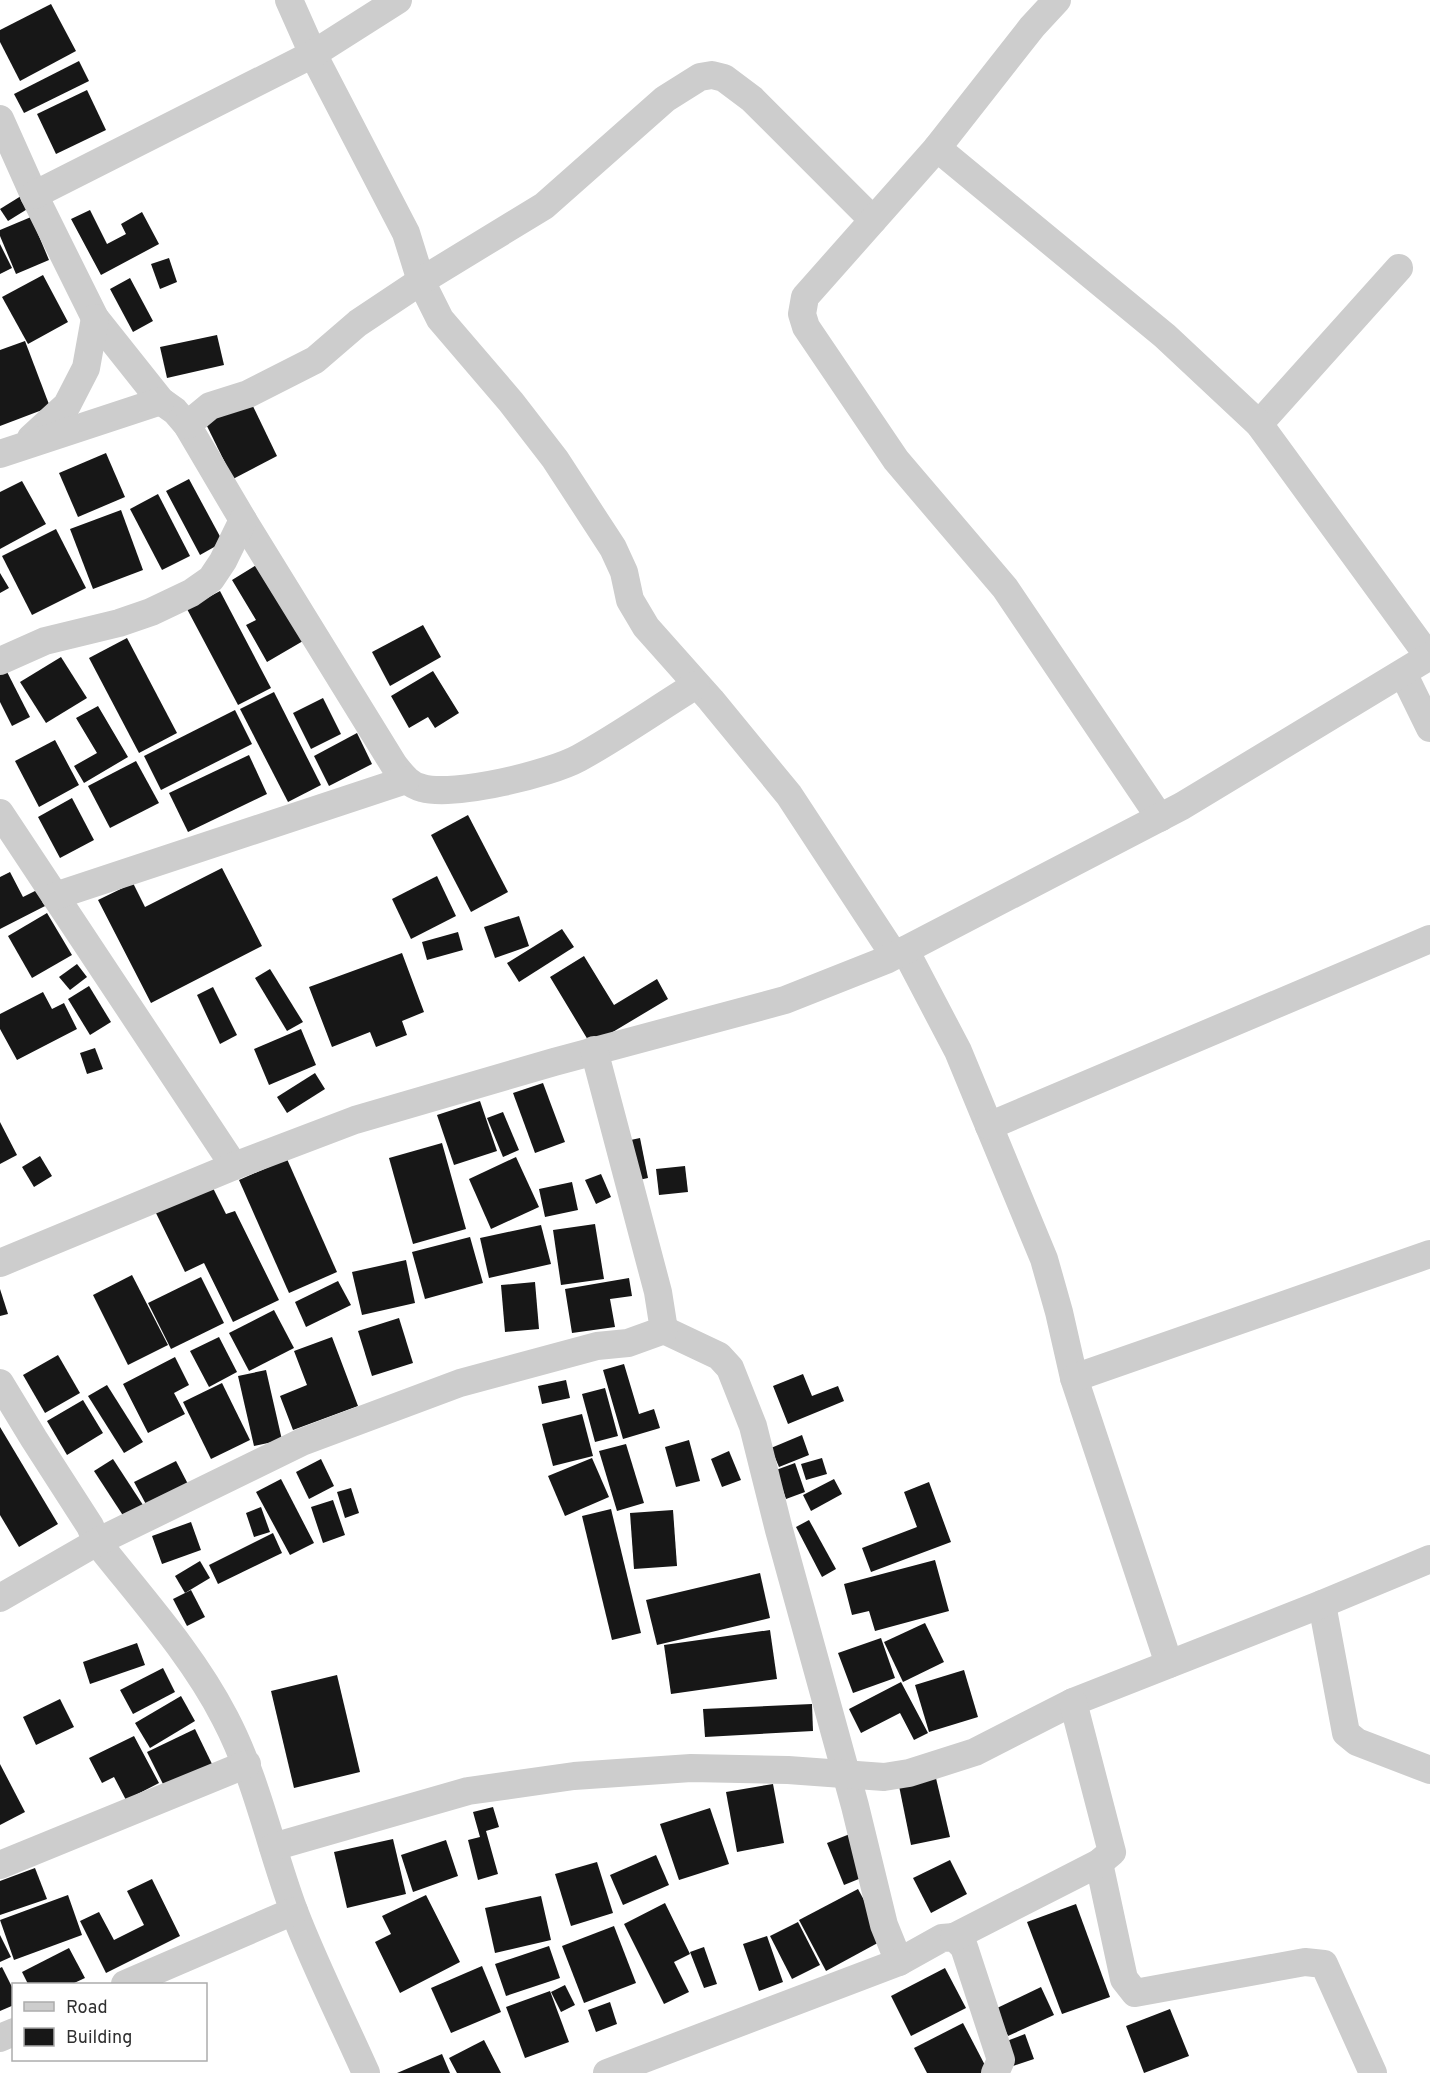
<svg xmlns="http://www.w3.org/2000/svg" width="1430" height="2073" font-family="Overpass,sans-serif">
  <rect width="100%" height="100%" fill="#fff"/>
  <g fill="#171717">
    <path d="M51 4 76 51 20 81 0 42V30Z"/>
    <path d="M79 61 89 81 24 113 14 94Z"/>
    <path d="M87 90 106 130 56 154 37 114Z"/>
    <path d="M21 196 29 208 8 221 0 209Z"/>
    <path d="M90 210 107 244 126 234 121 224 142 212 159 244 101 275 71 219Z"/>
    <path d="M31 217 49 260 16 274 0 236V230Z"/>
    <path d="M0 244 12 268 0 274Z"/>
    <path d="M169 258 177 282 160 289 151 264Z"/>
    <path d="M43 275 68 322 28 344 2 297Z"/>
    <path d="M130 278 153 321 133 332 110 289Z"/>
    <path d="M217 335 224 365 167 378 160 347Z"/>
    <path d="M25 341 50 407 0 426V350Z"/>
    <path d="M250 400 277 456 233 479 205 422Z"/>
    <path d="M106 453 125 497 78 517 59 473Z"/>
    <path d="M189 479 223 542 200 555 166 491Z"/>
    <path d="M22 481 46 524 0 549V492Z"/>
    <path d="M158 494 190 556 162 570 130 509Z"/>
    <path d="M121 510 143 570 93 589 70 529Z"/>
    <path d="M56 529 86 588 32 615 2 556Z"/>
    <path d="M258 564 303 641 267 662 246 625 256 620 232 580Z"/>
    <path d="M0 573 9 588 0 593Z"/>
    <path d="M220 591 271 688 238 705 187 609Z"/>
    <path d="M423 625 441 657 390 686 372 652Z"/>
    <path d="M127 638 177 733 139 753 89 658Z"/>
    <path d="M61 657 87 698 46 723 20 682Z"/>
    <path d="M3 664 30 717 12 726 0 702V666Z"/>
    <path d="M433 671 459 713 435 728 428 717 409 728 391 696Z"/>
    <path d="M274 692 321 785 288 802 240 709Z"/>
    <path d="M323 698 341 734 311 749 293 713Z"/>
    <path d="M98 706 128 757 84 783 74 766 97 753 76 718Z"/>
    <path d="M235 710 252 744 161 790 144 756Z"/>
    <path d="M357 733 372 764 329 786 314 756Z"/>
    <path d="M55 740 79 785 39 807 15 761Z"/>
    <path d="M249 755 267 794 188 832 169 793Z"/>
    <path d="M136 761 159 803 110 828 88 786Z"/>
    <path d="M72 798 94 840 60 858 38 817Z"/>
    <path d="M468 815 508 892 471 912 431 835Z"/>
    <path d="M222 868 262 946 151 1003 98 900 133 883 145 907Z"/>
    <path d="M10 872 23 897 39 889 47 905 0 929V877Z"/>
    <path d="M437 876 456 916 411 939 392 899Z"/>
    <path d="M47 913 72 955 32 978 8 936Z"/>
    <path d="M519 916 529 946 495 958 484 927Z"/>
    <path d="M562 929 574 947 519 982 507 963Z"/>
    <path d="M458 932 463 950 427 960 422 942Z"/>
    <path d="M402 953 424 1012 402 1021 407 1035 376 1047 370 1032 332 1047 309 987Z"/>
    <path d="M584 956 614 1005 657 979 668 999 591 1045 550 977Z"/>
    <path d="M77 964 87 977 70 990 59 977Z"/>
    <path d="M270 969 303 1022 287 1031 255 978Z"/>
    <path d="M89 986 111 1022 90 1035 68 999Z"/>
    <path d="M213 987 237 1035 220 1044 197 995Z"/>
    <path d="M43 992 52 1009 64 1003 77 1029 17 1060 0 1029V1014Z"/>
    <path d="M301 1029 316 1065 269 1085 254 1049Z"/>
    <path d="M95 1048 103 1069 87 1074 80 1053Z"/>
    <path d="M315 1073 325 1089 287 1113 277 1097Z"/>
    <path d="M543 1083 565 1142 535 1153 513 1093Z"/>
    <path d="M480 1101 497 1151 454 1165 437 1115Z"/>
    <path d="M503 1112 519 1150 503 1157 487 1118Z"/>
    <path d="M0 1122 17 1155 0 1164Z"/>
    <path d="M640 1138 648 1178 634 1181 626 1141Z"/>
    <path d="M442 1143 466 1229 413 1244 389 1158Z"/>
    <path d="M40 1156 52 1176 34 1187 22 1167Z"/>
    <path d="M516 1157 539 1207 491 1229 469 1179Z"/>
    <path d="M287 1159 337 1272 289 1293 239 1180Z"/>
    <path d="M685 1166 688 1192 659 1195 656 1169Z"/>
    <path d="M601 1174 611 1197 596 1204 585 1180Z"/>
    <path d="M210 1182 226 1214 235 1211 279 1300 233 1322 204 1263 185 1272 154 1209Z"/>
    <path d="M572 1182 578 1210 545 1217 539 1189Z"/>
    <path d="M595 1224 604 1279 561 1285 553 1230Z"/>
    <path d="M541 1225 551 1264 489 1278 480 1238Z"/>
    <path d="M470 1237 483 1283 425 1299 412 1252Z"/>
    <path d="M406 1260 415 1303 362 1315 352 1272Z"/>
    <path d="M132 1275 168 1345 128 1365 93 1295Z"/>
    <path d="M201 1277 224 1323 171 1349 148 1303Z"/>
    <path d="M629 1278 632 1296 610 1299 615 1327 572 1333 565 1289Z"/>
    <path d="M338 1281 351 1305 306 1327 295 1302Z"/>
    <path d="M535 1282 539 1329 505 1332 501 1285Z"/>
    <path d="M0 1289 8 1314 0 1316Z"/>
    <path d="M274 1310 294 1348 249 1371 229 1333Z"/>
    <path d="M399 1318 413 1363 372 1376 358 1331Z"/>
    <path d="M219 1337 237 1372 209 1387 190 1351Z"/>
    <path d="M332 1337 358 1406 293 1430 280 1396 307 1385 294 1351Z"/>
    <path d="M58 1355 80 1393 45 1413 23 1375Z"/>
    <path d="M175 1357 189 1385 174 1393 185 1414 148 1433 123 1384Z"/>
    <path d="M624 1364 639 1414 654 1409 660 1428 623 1439 603 1370Z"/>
    <path d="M266 1370 282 1440 254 1446 238 1376Z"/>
    <path d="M803 1374 812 1396 838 1386 844 1401 788 1424 773 1386Z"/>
    <path d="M566 1380 570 1398 542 1404 538 1386Z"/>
    <path d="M222 1383 250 1440 211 1459 183 1402Z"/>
    <path d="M107 1385 143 1442 124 1453 88 1396Z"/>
    <path d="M605 1388 618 1436 595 1442 582 1394Z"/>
    <path d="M83 1400 103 1433 67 1455 47 1421Z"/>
    <path d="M582 1414 593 1456 553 1466 542 1424Z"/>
    <path d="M0 1427 58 1524 19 1547 0 1515Z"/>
    <path d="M802 1435 809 1455 779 1467 771 1448Z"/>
    <path d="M689 1440 700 1481 676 1487 665 1447Z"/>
    <path d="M626 1444 644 1503 617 1511 599 1451Z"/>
    <path d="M729 1451 741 1480 722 1487 711 1459Z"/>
    <path d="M592 1458 609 1497 565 1516 548 1476Z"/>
    <path d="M822 1458 827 1474 806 1480 801 1464Z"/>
    <path d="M113 1459 143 1505 124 1517 94 1471Z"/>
    <path d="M321 1459 334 1486 309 1499 296 1472Z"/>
    <path d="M176 1461 189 1486 148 1508 134 1482Z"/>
    <path d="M795 1463 805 1492 786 1499 776 1470Z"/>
    <path d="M281 1479 314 1543 290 1555 256 1492Z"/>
    <path d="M834 1479 842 1494 811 1511 803 1495Z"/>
    <path d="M929 1482 951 1542 871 1572 862 1548 917 1527 904 1492Z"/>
    <path d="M351 1488 359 1513 345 1518 337 1492Z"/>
    <path d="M333 1500 345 1535 323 1543 311 1507Z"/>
    <path d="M261 1507 270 1532 254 1537 246 1513Z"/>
    <path d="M611 1509 641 1633 612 1640 582 1516Z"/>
    <path d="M673 1510 677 1566 634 1569 630 1513Z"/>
    <path d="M809 1520 836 1569 822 1577 796 1527Z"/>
    <path d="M191 1522 201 1550 162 1564 152 1536Z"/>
    <path d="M273 1533 282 1553 218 1584 209 1565Z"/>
    <path d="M935 1560 949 1611 875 1631 869 1611 852 1615 844 1584Z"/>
    <path d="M200 1561 210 1578 185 1593 175 1576Z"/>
    <path d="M760 1573 770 1618 657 1645 646 1600Z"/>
    <path d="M191 1590 205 1617 187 1626 173 1599Z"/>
    <path d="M925 1623 944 1662 903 1682 884 1642Z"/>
    <path d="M770 1630 777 1679 671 1694 664 1645Z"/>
    <path d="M881 1638 895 1678 853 1693 838 1653Z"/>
    <path d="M137 1643 145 1665 90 1684 83 1662Z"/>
    <path d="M163 1668 175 1692 133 1714 120 1690Z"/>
    <path d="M964 1670 978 1717 929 1732 915 1685Z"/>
    <path d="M337 1675 360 1772 294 1788 271 1691Z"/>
    <path d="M901 1682 928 1733 914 1740 900 1713 861 1733 849 1709Z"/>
    <path d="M181 1696 195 1721 150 1748 135 1723Z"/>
    <path d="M60 1699 74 1727 36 1745 23 1717Z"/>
    <path d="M812 1704 813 1731 705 1737 703 1709Z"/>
    <path d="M195 1729 212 1764 165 1788 147 1752Z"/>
    <path d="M134 1736 159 1783 126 1800 114 1777 102 1783 89 1758Z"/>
    <path d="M0 1764 25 1812 0 1825Z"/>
    <path d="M935 1774 950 1837 911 1845 898 1781Z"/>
    <path d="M773 1784 784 1843 737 1852 726 1792Z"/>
    <path d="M493 1807 499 1827 486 1831 498 1874 478 1880 468 1840 480 1837 473 1812Z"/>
    <path d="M710 1808 729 1864 679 1880 660 1824Z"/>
    <path d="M855 1832 871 1874 844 1885 827 1843Z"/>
    <path d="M393 1839 406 1894 347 1908 334 1852Z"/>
    <path d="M446 1840 458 1876 413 1892 401 1855Z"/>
    <path d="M656 1855 669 1885 623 1905 610 1875Z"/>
    <path d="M950 1860 967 1894 931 1913 913 1878Z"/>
    <path d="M597 1862 613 1913 571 1926 555 1874Z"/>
    <path d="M35 1868 47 1899 0 1915V1881Z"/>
    <path d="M152 1879 180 1936 106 1973 80 1921 99 1912 114 1940 144 1925 127 1891Z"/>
    <path d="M858 1889 885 1939 826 1971 799 1920Z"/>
    <path d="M68 1895 82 1935 14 1960 0 1920Z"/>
    <path d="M426 1895 460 1962 400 1993 375 1942 391 1934 382 1916Z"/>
    <path d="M541 1896 551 1940 495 1953 485 1908Z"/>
    <path d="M665 1903 690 1954 674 1962 689 1992 664 2004 624 1924Z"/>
    <path d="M1076 1904 1110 1997 1062 2014 1027 1922Z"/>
    <path d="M798 1922 820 1965 792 1979 770 1936Z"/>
    <path d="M614 1926 636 1983 584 2003 562 1946Z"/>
    <path d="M0 1935 11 1957 0 1962Z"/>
    <path d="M767 1936 783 1982 759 1991 743 1944Z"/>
    <path d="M549 1946 560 1978 506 1996 495 1964Z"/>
    <path d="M704 1947 717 1984 704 1988 690 1952Z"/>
    <path d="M69 1948 85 1978 72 1984H28L22 1972Z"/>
    <path d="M482 1966 501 2012 451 2033 431 1988Z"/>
    <path d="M2 1967 14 1991V2005L0 2011V1968Z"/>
    <path d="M945 1968 966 2008 911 2036 891 1996Z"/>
    <path d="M565 1985 575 2005 561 2012 551 1992Z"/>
    <path d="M1041 1987 1054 2015 1008 2036 995 2009Z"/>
    <path d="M550 1991 569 2042 525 2058 506 2007Z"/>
    <path d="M610 2002 617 2024 596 2032 588 2010Z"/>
    <path d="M1170 2009 1189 2056 1144 2073 1126 2026Z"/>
    <path d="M963 2023 988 2071 984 2073H927L914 2048Z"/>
    <path d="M1025 2034 1034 2059 1013 2066 1004 2042Z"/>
    <path d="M484 2040 501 2073H457L449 2058Z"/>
    <path d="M442 2054 450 2073H397Z"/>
  </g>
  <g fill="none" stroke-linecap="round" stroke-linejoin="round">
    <g stroke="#cdcdcd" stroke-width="28">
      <path d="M289 0 313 54 406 233 421 281 440 319 511 402 555 459 613 548 624 572 630 600 646 627 711 700 789 795 894 955"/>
      <path d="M0 119 34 195 95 318 161 401 175 411 187 425 243 520 394 765C402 775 409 785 422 788 454 797 550 774 579 758 619 736 657 709 696 685"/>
      <path d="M937 148 1032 27 1057 0"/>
      <path d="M34 195 313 54 398 0"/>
      <path d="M1259 424 1399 268"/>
      <path d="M187 425 210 406 248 394 315 360 358 323 421 281 544 206 665 99 700 77 712 75 724 78 752 99 873 220"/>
      <path d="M31 438 67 405 86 368 95 318"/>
      <path d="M0 454 161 401"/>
      <path d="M0 661 45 641 119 623 151 612 191 593 211 579 223 561 243 520"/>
      <path d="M1403 673 1430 728"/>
      <path d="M0 813 234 1166"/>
      <path d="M1160 818 1005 588 896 460 806 327 802 314 805 297 937 148 1165 336 1259 424 1429 657"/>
      <path d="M55 896 406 780"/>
      <path d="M905 950 958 1051 1044 1259 1059 1312 1074 1378 1169 1664"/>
      <path d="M989 1126 1430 939"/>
      <path d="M0 1263 234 1166 355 1120 554 1062 785 1000 886 960 1182 806 1430 656"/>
      <path d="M664 1330 719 1356 730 1368 753 1426 779 1530 855 1806 884 1925 899 1962 942 1938 954 1937 964 1947 1001 2060 995 2073"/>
      <path d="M1074 1378 1430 1254"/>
      <path d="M0 1383 34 1439 90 1526 97 1542C142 1599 192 1654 225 1718 257 1779 270 1847 294 1911 315 1966 342 2019 366 2073"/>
      <path d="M0 1598 97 1542 302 1442 460 1383 597 1346 628 1343 664 1330 658 1292 594 1050"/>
      <path d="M1322 1604 1346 1733 1357 1742 1430 1770"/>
      <path d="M273 1847 468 1791 574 1776 691 1768 788 1770 884 1777 909 1773 975 1752 1073 1702 1322 1604 1430 1559"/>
      <path d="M1099 1863 1124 1979 1135 1993 1305 1962 1324 1964 1373 2073"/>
      <path d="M0 1865 247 1764"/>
      <path d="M954 1937 1099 1863 1112 1852 1073 1702"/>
      <path d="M125 1984 294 1911"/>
      <path d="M0 2038 14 2032"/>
      <path d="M607 2073 899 1962"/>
    </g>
  </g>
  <rect x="12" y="1983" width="195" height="78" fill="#ffffff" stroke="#acacac" stroke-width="1.5"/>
  <rect x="24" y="2002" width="30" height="9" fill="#cdcdcd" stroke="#acacac" stroke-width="1.5"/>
  <text x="66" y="2013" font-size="18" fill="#303030">Road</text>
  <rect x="24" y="2028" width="30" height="18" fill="#171717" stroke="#acacac" stroke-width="1.5"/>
  <text x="66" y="2043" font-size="18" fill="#303030">Building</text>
</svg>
